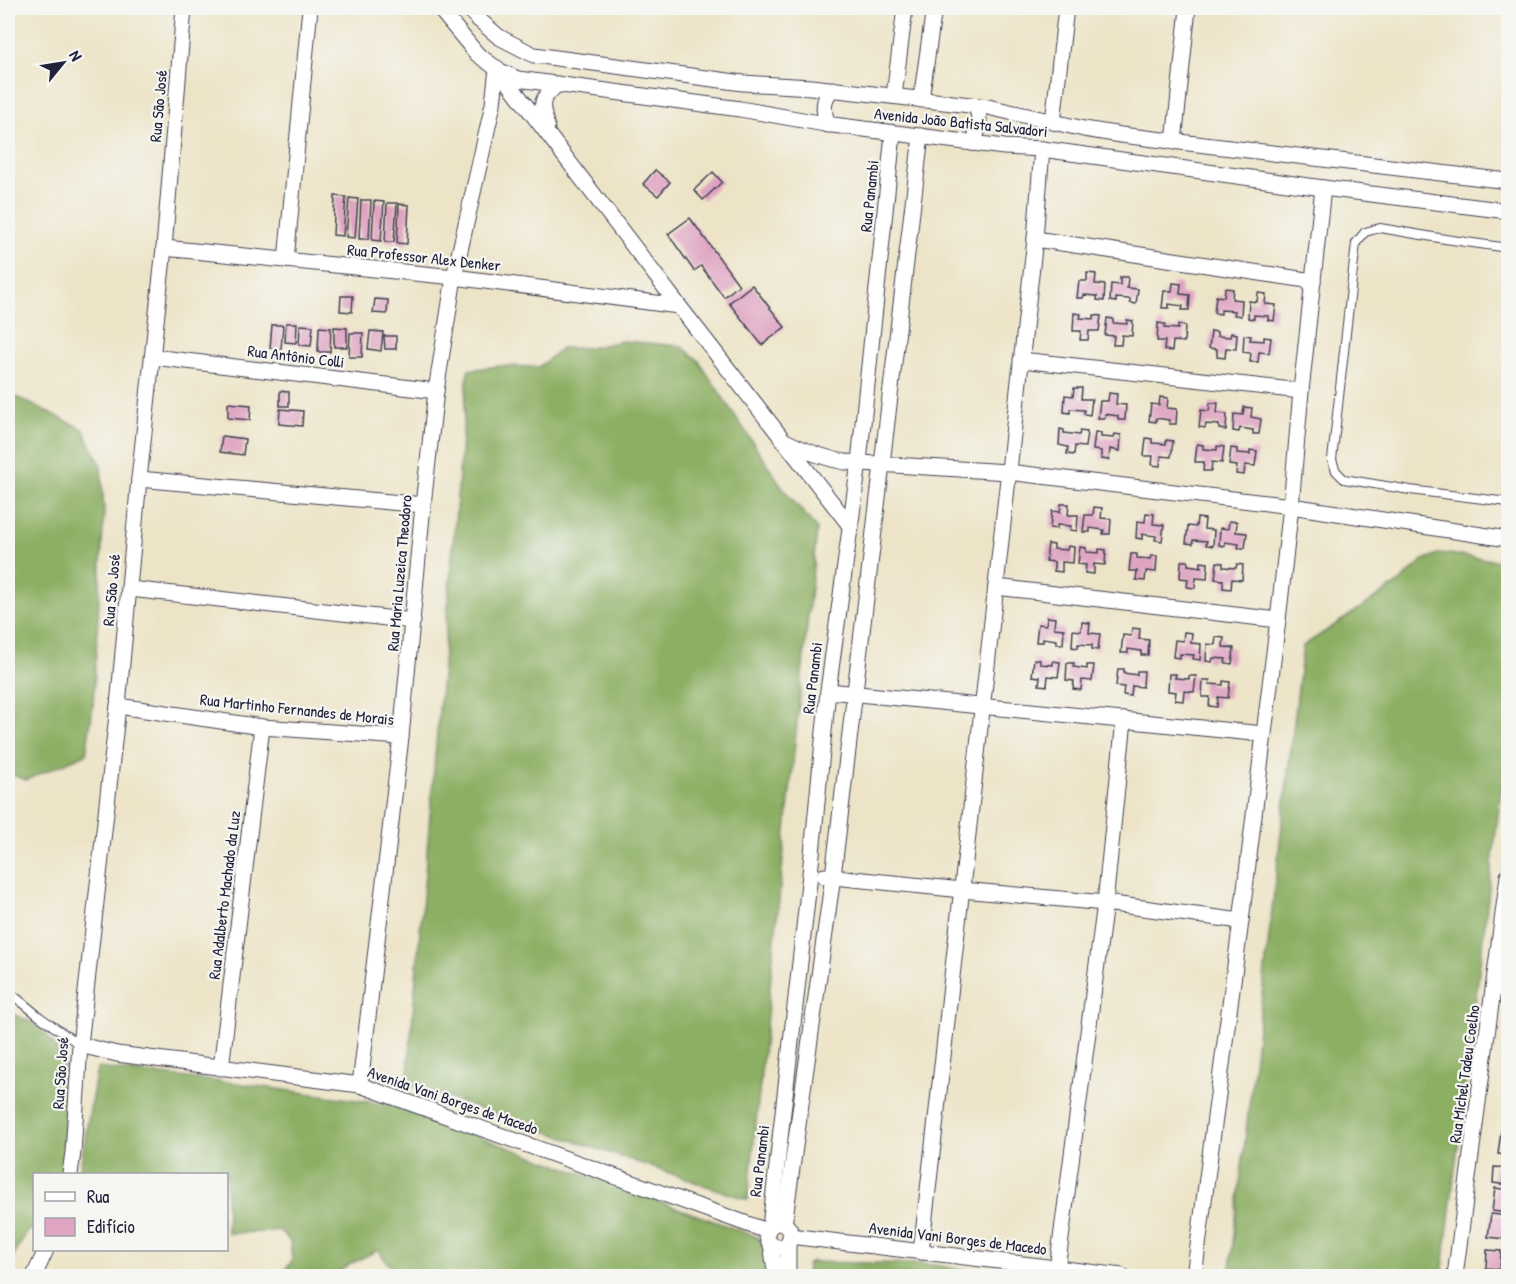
<svg xmlns="http://www.w3.org/2000/svg" width="1516" height="1284" font-family="'Patrick Hand',sans-serif">
  <rect width="100%" height="100%" fill="#f6f6f2"/>
  <filter id="ink" filterUnits="userSpaceOnUse"><feTurbulence type="fractalNoise" baseFrequency=".0167" numOctaves="2"/><feDisplacementMap in="SourceGraphic" scale="12" xChannelSelector="R" yChannelSelector="G"/><feConvolveMatrix kernelMatrix="1 2 1 2 8 2 1 2 1" color-interpolation-filters="sRGB"/></filter>
  <filter id="wash" filterUnits="userSpaceOnUse"><feTurbulence type="fractalNoise" baseFrequency=".008" numOctaves="4" result="noise"/><feDisplacementMap in="SourceGraphic" scale="24" xChannelSelector="R" yChannelSelector="G"/><feGaussianBlur stdDeviation="1.35" result="paint"/><feColorMatrix in="noise" values="0 0 0 0 0 0 0 0 0 0 0 0 0 0 0 0 0 1.4 0 .05"/><feComposite in="paint" operator="in"/></filter>
  <g filter="url(#wash)">
    <rect width="100%" height="100%" fill="#ede4c8"/>
    <g fill="#8caf64" stroke="#576850" stroke-width="1.5">
      <path d="M622 341 681 346 698 360 785 491 817 529 748 1200 407 1084 468 370 499 366 539 367 562 348H589Z"/>
      <path d="M8 393 83 429 101 465 104 511 93 706 86 754 26 780 8 773Z"/>
      <path d="M1440 553 1508 562V733L1442 1276H1293L1230 1268 1303 646 1400 582 1422 561Z"/>
      <path d="M8 1012C16 1016 26 1019 34 1024 46 1032 61 1052 65 1066L64 1163 62 1174H34V1229L27 1231C20 1250 7 1253 12 1276H8Z"/>
      <path d="M97 1068 235 1083 391 1105 755 1236 764 1243 770 1276H397L378 1250 352 1263 333 1275V1276H280L292 1261 290 1241 279 1230 265 1232 227 1233 226 1174H79Z"/>
      <path d="M811 1262 926 1264 1007 1276H806L807 1265Z"/>
    </g>
    <g id="blocks">
      <g fill="#dfa4c2">
        <path d="M655 170 670 182 658 196 643 184Z"/>
        <path d="M713 172 722 182 703 200 694 190Z"/>
        <path d="M335 196 346 197 343 236 333 235Z"/>
        <path d="M349 198 358 199 355 238 346 237Z"/>
        <path d="M361 200H371L369 239H359Z"/>
        <path d="M374 201 384 202 381 241 372 240Z"/>
        <path d="M387 203H397L394 242H385Z"/>
        <path d="M399 204 409 205 407 244 397 243Z"/>
        <path d="M690 218 739 285 724 297 701 266 694 271 668 234Z"/>
        <path d="M1087 273 1096 274 1095 284 1105 285 1104 301 1097 300V296L1084 295 1083 298H1077L1079 281H1087Z"/>
        <path d="M1120 277H1128L1127 288 1138 289 1136 304 1130 303V299L1116 298V302L1110 301 1111 284 1120 285Z"/>
        <path d="M1173 283 1181 284 1180 294 1190 295 1189 310H1182L1183 306 1169 304V308H1162L1164 291H1172Z"/>
        <path d="M752 285 785 327 762 345 729 303Z"/>
        <path d="M1225 288 1233 289 1232 299 1242 300 1241 316 1234 315 1235 311 1221 310V314L1214 313 1216 296 1224 297Z"/>
        <path d="M1258 293 1266 294 1265 304 1276 305 1274 321 1268 320V316L1254 315V319L1248 318 1249 301 1257 302Z"/>
        <path d="M341 296H353L352 312 340 311Z"/>
        <path d="M375 299 388 300 387 314 373 313Z"/>
        <path d="M1074 313 1081 314 1080 318 1094 319V315L1101 316 1099 331H1089L1088 340H1080L1081 331H1073Z"/>
        <path d="M1107 318 1113 319V323L1127 324V320L1133 321 1132 336 1122 335 1121 345H1113L1114 336 1105 335Z"/>
        <path d="M286 323H297L296 343 285 342Z"/>
        <path d="M1158 323 1165 324 1164 328 1178 329V325L1185 326 1184 342 1173 341 1172 351 1164 350 1165 341H1157Z"/>
        <path d="M272 325H283L281 349 270 348Z"/>
        <path d="M300 325 313 326 311 346 299 345Z"/>
        <path d="M319 327 331 328 330 352H318Z"/>
        <path d="M334 327 347 328V347H334Z"/>
        <path d="M370 331 383 332 381 351 368 349Z"/>
        <path d="M1211 331 1217 332V336L1230 337 1231 333 1237 334 1236 349 1226 348 1225 358 1217 357V349L1209 348Z"/>
        <path d="M350 333H363L362 357H349Z"/>
        <path d="M1244 335 1251 336 1250 340 1264 341V337L1271 338 1269 353 1259 352 1258 362H1250L1251 353 1243 352Z"/>
        <path d="M384 336H396V349H385Z"/>
        <path d="M1074 388H1082L1081 399H1092L1090 415 1084 414V410L1070 409V413L1064 412 1065 395 1073 396Z"/>
        <path d="M280 391 289 392V406H280Z"/>
        <path d="M1109 393 1117 394 1116 404 1126 405 1125 420H1118V416L1105 414V418H1098L1100 401H1108Z"/>
        <path d="M1160 397 1168 398 1167 408 1177 409 1176 424H1169V420L1156 418V422L1149 421 1151 404 1159 405Z"/>
        <path d="M228 403 251 405 250 420 228 418Z"/>
        <path d="M1210 403H1218L1217 413 1227 414 1226 430 1219 429V425L1206 424 1205 428 1199 427 1201 410 1209 411Z"/>
        <path d="M1244 407 1252 408 1251 417 1261 419 1259 434H1253V430L1240 428 1239 432 1233 431 1234 414 1243 415Z"/>
        <path d="M280 409 303 411 302 426 279 424Z"/>
        <path d="M1060 429 1064 430V433L1079 435 1080 431 1087 432 1085 447 1075 446 1074 455 1067 454 1068 447 1059 445Z"/>
        <path d="M1095 432 1101 433V437L1114 438 1115 434 1121 435 1120 451 1110 449 1109 460 1101 459V451L1093 450Z"/>
        <path d="M222 436 245 439 243 455 220 452Z"/>
        <path d="M1146 438 1152 439V443L1166 444V440L1173 441 1171 457 1161 456 1160 466 1152 465 1153 456H1144Z"/>
        <path d="M1197 444 1203 445V449L1217 450V446L1224 447 1222 463 1212 462 1211 471H1203L1204 462H1195Z"/>
        <path d="M1231 448 1237 449V453L1250 454V450L1257 451 1255 466 1245 465 1244 475 1236 474 1237 466 1229 465Z"/>
        <path d="M1061 504H1069L1068 515H1078L1077 531 1070 530 1071 526 1057 525V529L1050 528 1052 511 1060 512Z"/>
        <path d="M1094 507 1102 508 1101 518 1111 519 1110 534H1103L1104 530 1090 528V532H1083L1085 515H1093Z"/>
        <path d="M1146 513 1154 514 1153 524 1164 525 1162 541 1155 540 1156 536 1142 534V539L1136 538 1137 521 1145 522Z"/>
        <path d="M1197 518 1205 519 1204 529 1214 530 1213 546 1206 545 1207 541 1193 540V544L1186 543 1188 526 1196 527Z"/>
        <path d="M1229 521 1237 522 1236 532 1247 533 1245 548H1238L1239 544 1225 542V546L1219 545 1220 528 1228 529Z"/>
        <path d="M1048 544 1054 545V549L1067 550 1068 546 1074 547 1073 563 1062 562V572L1054 571V562L1046 561Z"/>
        <path d="M1080 547 1086 548V552L1099 553V549L1106 550 1105 565 1094 564V574L1085 573 1086 565 1078 564Z"/>
        <path d="M1131 554H1137V558L1150 559 1151 556H1157L1156 572 1146 571 1145 581 1136 580 1137 571H1129Z"/>
        <path d="M1181 561H1188V565L1201 567V562L1208 563 1207 579 1196 578 1195 588 1187 587 1188 579 1180 578Z"/>
        <path d="M1217 562 1223 563V567L1236 568 1237 564 1243 565 1242 580 1232 579 1231 589 1223 588V580L1215 579Z"/>
        <path d="M1047 617 1055 618 1054 628 1064 629 1063 644H1056L1057 640 1043 638V642H1036L1038 624 1046 625Z"/>
        <path d="M1082 622 1090 623 1089 633 1100 634 1098 650 1092 649V645L1078 644V648L1072 647 1073 630 1081 631Z"/>
        <path d="M1132 628 1140 629 1139 639 1149 640 1148 655H1141V651L1128 649V653H1121L1123 635 1131 636Z"/>
        <path d="M1184 632 1192 633 1191 643 1201 644 1200 660 1193 659 1194 655 1180 654V658L1173 657 1175 640 1183 641Z"/>
        <path d="M1216 637 1224 638 1223 647 1234 648 1232 664 1225 663 1226 659 1213 658 1212 662 1206 661 1207 644 1215 645Z"/>
        <path d="M1034 659 1040 660V664L1053 665V661L1060 662 1058 677 1048 676 1047 686 1039 685 1040 677 1032 676Z"/>
        <path d="M1067 663H1074L1073 667 1087 669V665H1094L1092 681 1082 680 1081 690 1073 689 1074 681 1066 680Z"/>
        <path d="M1118 669H1124V673L1137 675V671H1144L1143 687 1132 686 1131 696 1123 695 1124 687 1116 686Z"/>
        <path d="M1169 674H1176L1175 678 1189 679V676H1196L1194 692 1184 691 1183 701 1175 700 1176 692 1168 691Z"/>
        <path d="M1203 680H1210L1209 684 1223 685V681L1230 682 1228 698 1218 697 1217 707 1209 706 1210 697H1202Z"/>
        <path d="M1501 1131 1508 1132V1155L1498 1154Z"/>
        <path d="M1494 1167 1508 1168V1185L1493 1183Z"/>
        <path d="M1495 1188 1508 1190V1213L1492 1211Z"/>
        <path d="M1491 1214 1508 1216 1505 1239 1488 1237Z"/>
        <path d="M1487 1250 1501 1251 1500 1269 1486 1268Z"/>
      </g>
    </g>
  </g>
  <g filter="url(#ink)">
    <use href="#blocks" fill-opacity="0" stroke="#403f50" stroke-width="1.5"/>
    <g fill="none" stroke-linecap="round" stroke-linejoin="round">
      <defs>
        <g id="service">
          <path d="M1508 248 1445 239 1380 228 1365 232 1356 243 1332 460 1336 471 1344 479 1410 490 1508 502"/>
          <path d="M8 991 40 1017 80 1045"/>
        </g>
        <g id="minor">
          <path d="M439 8 477 54 500 71 518 79 740 109 825 124 1004 147 1042 149 1323 188 1508 211"/>
          <path d="M469 8 478 19 499 37 534 55 743 83 811 87 988 107 1084 129 1121 135 1508 181"/>
          <path d="M501 73 679 306 851 527"/>
          <path d="M894 96 905 8"/>
          <path d="M921 100 934 8"/>
          <path d="M1053 122 1066 8"/>
          <path d="M828 125C823 112 822 98 833 89"/>
          <path d="M547 127C541 103 538 101 558 84"/>
          <path d="M1174 142 1188 8"/>
          <path d="M972 143C980 129 981 121 976 106"/>
          <path d="M1035 239 1313 281"/>
          <path d="M164 248 454 277 679 306"/>
          <path d="M286 260 310 8"/>
          <path d="M153 357 436 391"/>
          <path d="M1021 360 1301 391"/>
          <path d="M785 441C805 451 823 458 845 462L1008 472 1291 506 1508 539"/>
          <path d="M139 479 423 505"/>
          <path d="M996 587 1278 620"/>
          <path d="M130 589 413 621"/>
          <path d="M828 691 1263 734"/>
          <path d="M118 706 262 727 401 737"/>
          <path d="M824 876 962 890 1105 903 1241 921"/>
          <path d="M80 1045 117 1054 360 1085 767 1231"/>
          <path d="M221 1068 262 727"/>
          <path d="M360 1085 401 737 423 505 436 391 454 277 493 104 497 68"/>
          <path d="M70 1174 73 1152 80 1045 118 706 139 479 164 248 184 8"/>
          <circle cx="779" cy="1235" r="12"/>
          <path d="M784 1225 833 876 921 136"/>
          <path d="M770 1227 810 874 828 691 859 462 893 134"/>
          <path d="M790 1236 1122 1276"/>
          <path d="M771 1244 776 1276"/>
          <path d="M921 1252 1035 239 1042 149"/>
          <path d="M1057 1269 1105 903 1124 720"/>
          <path d="M34 1276 46 1250"/>
          <path d="M788 1276V1242"/>
          <path d="M1194 1276 1241 921 1278 620 1291 506 1301 391 1323 188"/>
          <path d="M1455 1276 1508 876"/>
        </g>
      </defs>
      <use href="#service" stroke="#403f50" stroke-width="10"/>
      <use href="#minor" stroke="#403f50" stroke-width="17"/>
      <use href="#service" stroke="#fff" stroke-width="8"/>
      <use href="#minor" stroke="#fff" stroke-width="15"/>
    </g>
  </g>
  <g text-anchor="middle" dominant-baseline="central" stroke-width="4.5" stroke-linejoin="round" paint-order="stroke">
    <g font-size="16" fill="#22223b" stroke="#f6f6f2">
      <text transform="translate(158 106) rotate(-85)">Rua São José</text>
      <text transform="translate(961 122) rotate(6)">Avenida João Batista Salvadori</text>
      <text transform="translate(869 196) rotate(-84)">Rua Panambi</text>
      <text transform="translate(424 257) rotate(6)">Rua Professor Alex Denker</text>
      <text transform="translate(296 356) rotate(7)">Rua Antônio Colli</text>
      <text transform="translate(399 573) rotate(-85)">Rua Maria Luzeica Theodoro</text>
      <text transform="translate(111 590) rotate(-85)">Rua São José</text>
      <text transform="translate(812 678) rotate(-83)">Rua Panambi</text>
      <text transform="translate(297 709) rotate(6)">Rua Martinho Fernandes de Morais</text>
      <text transform="translate(224 895) rotate(-83)">Rua Adalberto Machado da Luz</text>
      <text transform="translate(60 1073) rotate(-86)">Rua São José</text>
      <text transform="translate(1464 1074) rotate(-82)">Rua Michel Tadeu Coelho</text>
      <text transform="translate(453 1100) rotate(19)">Avenida Vani Borges de Macedo</text>
      <text transform="translate(759 1161) rotate(-83)">Rua Panambi</text>
      <text transform="translate(958 1238) rotate(7)">Avenida Vani Borges de Macedo</text>
    </g>
  </g>
  <rect width="1516" height="1284" fill="none" stroke="#f6f6f2" stroke-width="30"/>
  <rect x="33" y="1173" width="195" height="78" fill="#f6f6f2" stroke="#a1a1a9" stroke-width="1.5"/>
  <rect x="45" y="1192" width="30" height="9" fill="#ffffff" stroke="#a1a1a9" stroke-width="1.5"/>
  <text x="87" y="1203" font-size="18" fill="#22223b">Rua</text>
  <rect x="45" y="1218" width="30" height="18" fill="#dfa4c2" stroke="#a1a1a9" stroke-width="1.5"/>
  <text x="87" y="1233" font-size="18" fill="#22223b">Edifício</text>
  <g transform="translate(63 63) rotate(60)" stroke="#f6f6f2" stroke-width="4.5" paint-order="stroke">
  <path d="M0-4.5L10 22L0 15L-10 22Z" fill="#22223b"/>
  <text y="-9" font-size="16" font-weight="bold" text-anchor="middle" fill="#22223b">N</text>
  </g>
</svg>
